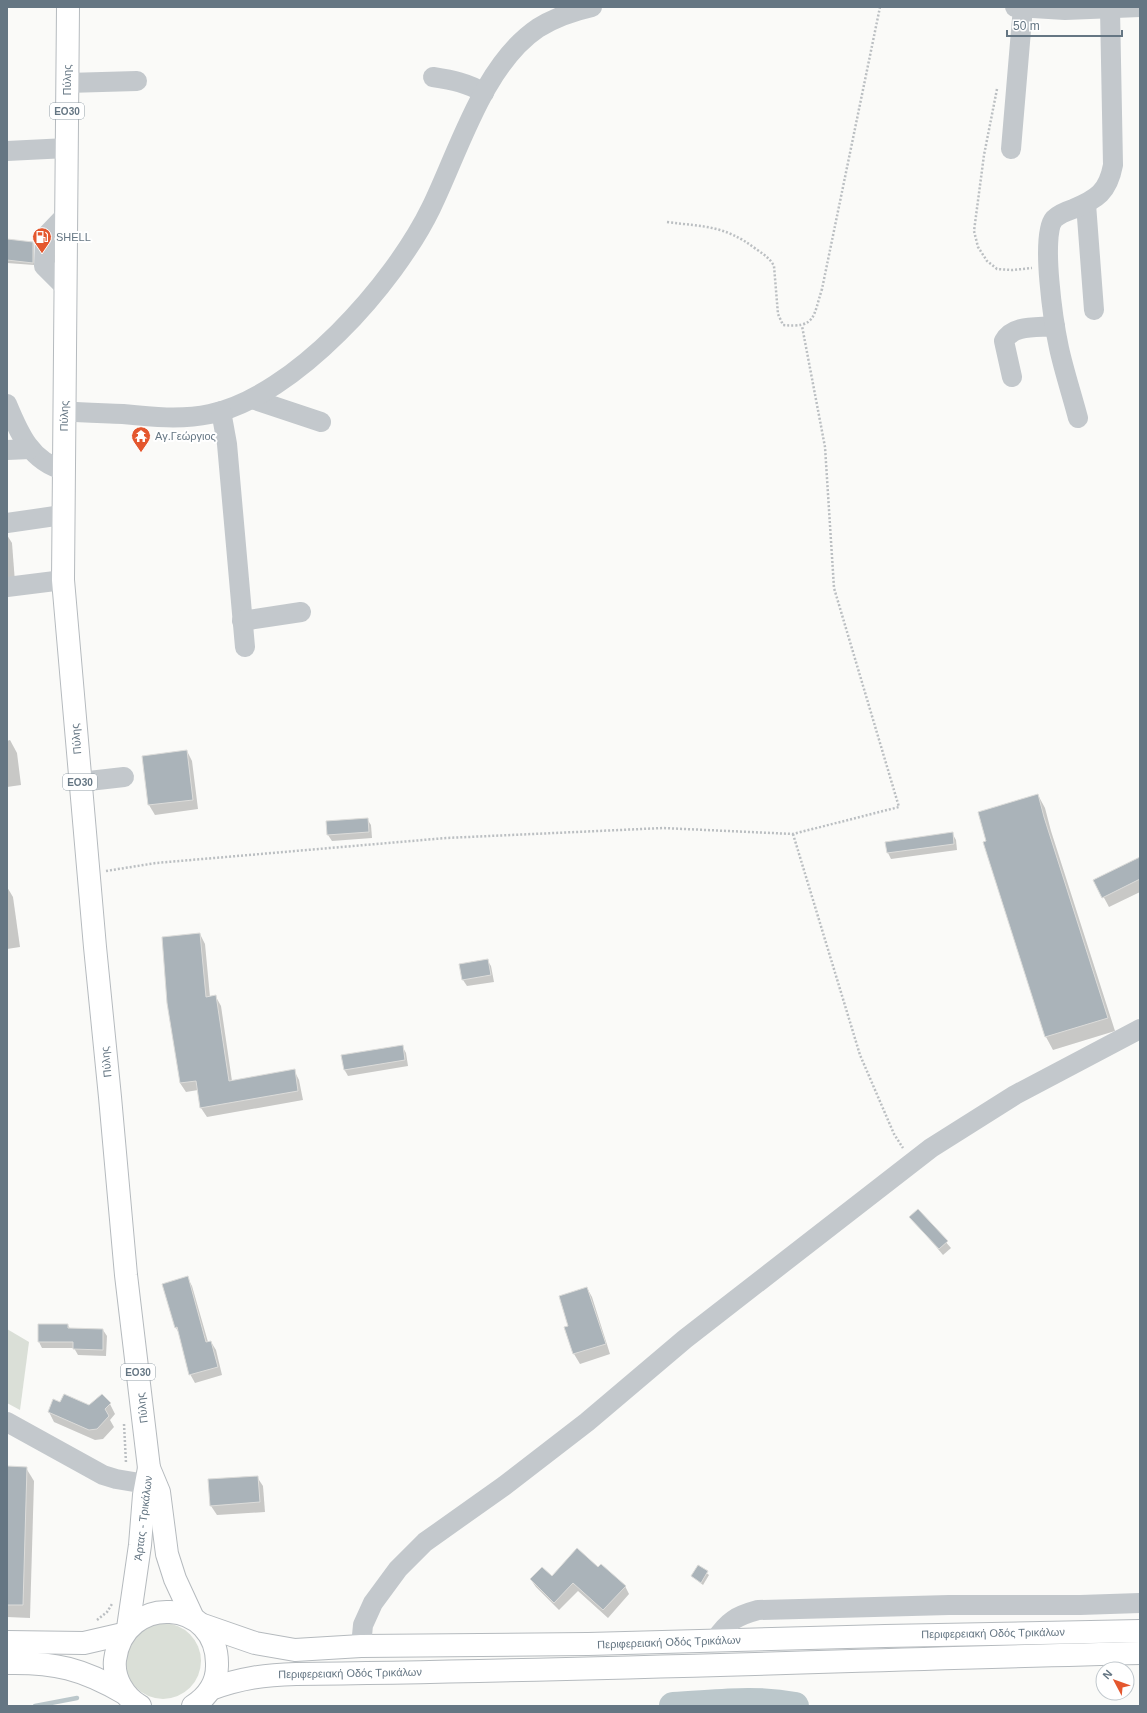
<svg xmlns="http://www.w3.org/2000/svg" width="1147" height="1713" font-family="Arial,sans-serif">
  <rect width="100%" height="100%" fill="#fafaf8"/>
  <g fill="#dadfd7">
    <path d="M7 1329 29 1342 20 1410 7 1403Z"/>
    <circle cx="163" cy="1661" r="38"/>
  </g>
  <g fill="#0003">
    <path d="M7 240 33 242 34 245V265L7 263Z"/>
    <path d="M7 535 12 543 15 582 7 585Z"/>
    <path d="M10 740 17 753 21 785 7 787V741Z"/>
    <path d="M187 751 192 761 198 809 155 815 149 805 143 757Z"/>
    <path d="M1038 795 1045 808 1051 831 1115 1031 1053 1050 1046 1037 984 842 987 841Z"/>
    <path d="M367 819 371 825 372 838 332 841 328 835 327 822Z"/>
    <path d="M952 833 956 840 957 850 891 859 888 853Z"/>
    <path d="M1140 858V892L1109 907 1095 881Z"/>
    <path d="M7 887 13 897 20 947 7 949Z"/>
    <path d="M200 934 205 944 210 997H216L221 1006 232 1081 294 1070 299 1080 303 1100 207 1117 201 1108 198 1090 186 1092 180 1083Z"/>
    <path d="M487 960 491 966 494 982 467 986 463 980 461 965Z"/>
    <path d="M402 1046 406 1053 408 1066 348 1076 344 1069Z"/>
    <path d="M918 1210 951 1248 943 1255 911 1217Z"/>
    <path d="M187 1277 192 1286 208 1342H211L216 1350 222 1375 195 1383 190 1374 181 1337 176 1328 163 1284Z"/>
    <path d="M587 1288 592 1297 610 1354 580 1364 574 1354 566 1328 570 1327Z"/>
    <path d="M68 1325 70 1329 103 1330 107 1336 106 1356 78 1355 74 1348H42L39 1342Z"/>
    <path d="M110 1404 115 1414 110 1420 114 1427 103 1439 95 1440 54 1422 49 1412Z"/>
    <path d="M7 1467 26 1468 34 1481 30 1618 7 1617Z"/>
    <path d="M257 1477 263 1486 265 1512 217 1515 211 1506Z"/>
    <path d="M698 1566 709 1575 703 1585 692 1576Z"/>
    <path d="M598 1569 625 1586 629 1594 608 1618 578 1591 559 1610 536 1587 531 1580Z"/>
  </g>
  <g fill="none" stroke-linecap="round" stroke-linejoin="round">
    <path stroke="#bbc7cb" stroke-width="4.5" d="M35 1706 77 1698"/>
    <path stroke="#bbc7cb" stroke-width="28" d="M673 1706C715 1704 753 1698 795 1706"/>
  </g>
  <g fill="#aab3b9" stroke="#dcdcda">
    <path d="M7 239 33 242V263L7 260Z"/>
    <path d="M187 750 193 800 148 805 142 756Z"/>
    <path d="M1038 794 1044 817 1108 1018 1045 1037 983 842 986 841 978 812Z"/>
    <path d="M368 818 369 832 327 835 326 821Z"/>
    <path d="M953 832 954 844 887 853 885 842Z"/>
    <path d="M1140 857V879L1102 898 1093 880Z"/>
    <path d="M200 933 206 997 216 995 229 1081 295 1069 298 1091 200 1108 196 1081 180 1083 167 1003 162 937Z"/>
    <path d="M488 959 491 975 462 980 459 964Z"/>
    <path d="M403 1045 405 1060 344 1070 341 1055Z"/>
    <path d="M918 1209 948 1241 939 1249 909 1217Z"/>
    <path d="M188 1276 206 1342 211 1341 218 1367 189 1375 177 1327 175 1328 162 1284Z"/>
    <path d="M587 1287 606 1344 573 1354 564 1327 568 1326 559 1296Z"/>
    <path d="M38 1324H68V1328L103 1329V1350L73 1349V1342H38Z"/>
    <path d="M64 1394 89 1405 102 1394 111 1403 105 1409 109 1416 97 1429 89 1430 48 1412 53 1399 60 1402Z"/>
    <path d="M7 1466 27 1467 23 1605H7Z"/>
    <path d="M258 1476 260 1502 210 1506 208 1479Z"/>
    <path d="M577 1548 598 1567 601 1564 626 1586 603 1610 573 1583 554 1603 530 1579 542 1567 552 1576Z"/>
    <path d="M698 1565 708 1571 701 1583 691 1576Z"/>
  </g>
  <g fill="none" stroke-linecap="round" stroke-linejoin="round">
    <defs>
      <g id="major">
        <path d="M68 7 63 580 95 947 110 1097 126 1275 149 1468 159 1492 167 1554 175 1579 193 1618"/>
        <path d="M203 1625 255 1643 295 1650 361 1646 588 1644 885 1636 1140 1631"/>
        <path d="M128 1628 140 1545 144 1495 149 1468"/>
        <path d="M7 1642 84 1643 123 1634"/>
        <path d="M7 1663C55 1662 83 1669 124 1693"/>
        <path d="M211 1689C241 1678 264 1675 296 1674 578 1671 859 1660 1140 1653"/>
        <path d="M140 1706C124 1697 113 1678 115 1660 124 1592 219 1598 217 1666 217 1683 207 1697 193 1706"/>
      </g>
    </defs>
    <use href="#major" stroke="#b5babe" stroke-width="24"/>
    <g stroke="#bbbfc2" stroke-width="2.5" stroke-dasharray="2 2" stroke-linecap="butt">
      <path d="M997 89 984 155 974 231 978 247 987 261 997 269 1013 270 1032 268"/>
      <path d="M667 222C705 227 724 225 756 249 763 254 770 258 774 266L778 314 783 325C816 328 813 317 822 289L880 7"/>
      <path d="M793 834 860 1055 894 1134 903 1148"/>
      <path d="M106 871 156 863 446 838 663 828 793 834 899 807 834 588 825 447 802 326"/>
      <path d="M124 1424 126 1463"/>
      <path d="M97 1620 107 1612 112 1604"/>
    </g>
    <g stroke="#c3c8cc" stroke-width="20">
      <path d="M1015 7 1065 10 1140 7"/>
      <path d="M433 77C452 80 468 83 484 93"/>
      <path d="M67 83 137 81"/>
      <path d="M1011 149 1023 7"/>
      <path d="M7 151 67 148"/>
      <path d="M1086 204 1094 310"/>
      <path d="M66 288 44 266 45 237 67 214"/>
      <path d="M1012 377 1004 341C1013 324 1038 328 1055 326"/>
      <path d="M252 399 321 422"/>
      <path d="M7 404C19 433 31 462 64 470"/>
      <path d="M64 411C84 413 103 413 123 414 151 417 182 420 210 414 295 396 394 284 431 208 459 151 483 65 538 28 554 18 574 11 592 7"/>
      <path d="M221 411 227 444 245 647"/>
      <path d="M1078 418C1072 395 1064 371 1059 348 1054 325 1040 235 1054 219 1059 214 1067 211 1073 209 1097 199 1108 192 1113 165L1110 9"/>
      <path d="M7 450 30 449"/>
      <path d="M7 523 62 515"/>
      <path d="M7 587 63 580"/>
      <path d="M242 621 301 612"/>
      <path d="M80 782 124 777"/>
      <path d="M7 1422 103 1475 116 1479 146 1484"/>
      <path d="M715 1640C728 1621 736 1616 758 1610L949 1605H1080L1140 1603"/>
      <path d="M361 1646 363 1625 373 1603 398 1569 425 1542 504 1486 587 1422 685 1339 931 1148 1015 1095 1140 1029"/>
    </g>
    <use href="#major" stroke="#fff" stroke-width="22"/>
  </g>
  <defs>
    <symbol id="fuel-pin" viewBox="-11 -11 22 30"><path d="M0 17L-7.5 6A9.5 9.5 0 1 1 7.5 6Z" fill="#e4572e" stroke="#fff"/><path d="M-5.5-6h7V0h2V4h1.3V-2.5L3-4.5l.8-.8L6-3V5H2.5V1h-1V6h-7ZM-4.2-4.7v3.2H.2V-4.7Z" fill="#fff"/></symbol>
    <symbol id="temple-pin" viewBox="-11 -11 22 30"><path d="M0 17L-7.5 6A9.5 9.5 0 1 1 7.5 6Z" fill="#e4572e" stroke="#fff"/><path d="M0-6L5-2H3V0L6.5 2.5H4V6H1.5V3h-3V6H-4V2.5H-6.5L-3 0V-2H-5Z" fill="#fff"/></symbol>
  </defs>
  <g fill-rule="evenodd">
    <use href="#fuel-pin" x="31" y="226" width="22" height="30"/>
    <use href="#temple-pin" x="130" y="425" width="22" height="30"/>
  </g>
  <g text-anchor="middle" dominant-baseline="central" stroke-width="4" stroke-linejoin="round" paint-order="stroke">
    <g fill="#fff" stroke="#939fa8" stroke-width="1">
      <rect x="50" y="103" width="34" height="16" rx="3"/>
      <rect x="63" y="774" width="34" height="16" rx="3"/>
      <rect x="121" y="1364" width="34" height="16" rx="3"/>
    </g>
    <g font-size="10" font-weight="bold" fill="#657683">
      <text x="67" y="111">ΕΟ30</text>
      <text x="80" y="782">ΕΟ30</text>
      <text x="138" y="1372">ΕΟ30</text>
    </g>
    <g font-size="11" fill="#657683" stroke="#fff">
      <text transform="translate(67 80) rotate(-90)">Πύλης</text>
      <text transform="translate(64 416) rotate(-89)">Πύλης</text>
      <text transform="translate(76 739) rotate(-95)">Πύλης</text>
      <text transform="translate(106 1062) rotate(-96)">Πύλης</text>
      <text transform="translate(142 1408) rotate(-97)">Πύλης</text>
      <text transform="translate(143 1518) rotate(-83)">Άρτας - Τρικάλων</text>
      <text transform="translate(993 1633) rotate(-1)">Περιφερειακή Οδός Τρικάλων</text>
      <text transform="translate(669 1642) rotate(-2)">Περιφερειακή Οδός Τρικάλων</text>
      <text transform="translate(350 1673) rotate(-1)">Περιφερειακή Οδός Τρικάλων</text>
    </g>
    <g font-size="11" fill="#657683" stroke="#fff" text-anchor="start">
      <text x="56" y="237">SHELL</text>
      <text x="155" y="436">Αγ.Γεώργιος</text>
    </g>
  </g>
  <rect width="1147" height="1713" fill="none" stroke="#657683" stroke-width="16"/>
  <g transform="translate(1115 1681) rotate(311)"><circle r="19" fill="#ffffff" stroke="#c1c8cd"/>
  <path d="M0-3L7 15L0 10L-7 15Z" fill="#e4572e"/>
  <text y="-6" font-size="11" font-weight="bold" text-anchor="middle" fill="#657683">N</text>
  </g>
  <path d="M1007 30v6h115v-6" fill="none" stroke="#657683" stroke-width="2"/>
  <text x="1013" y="30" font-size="12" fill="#657683" stroke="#ffffff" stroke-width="3" paint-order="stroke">50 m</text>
</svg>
